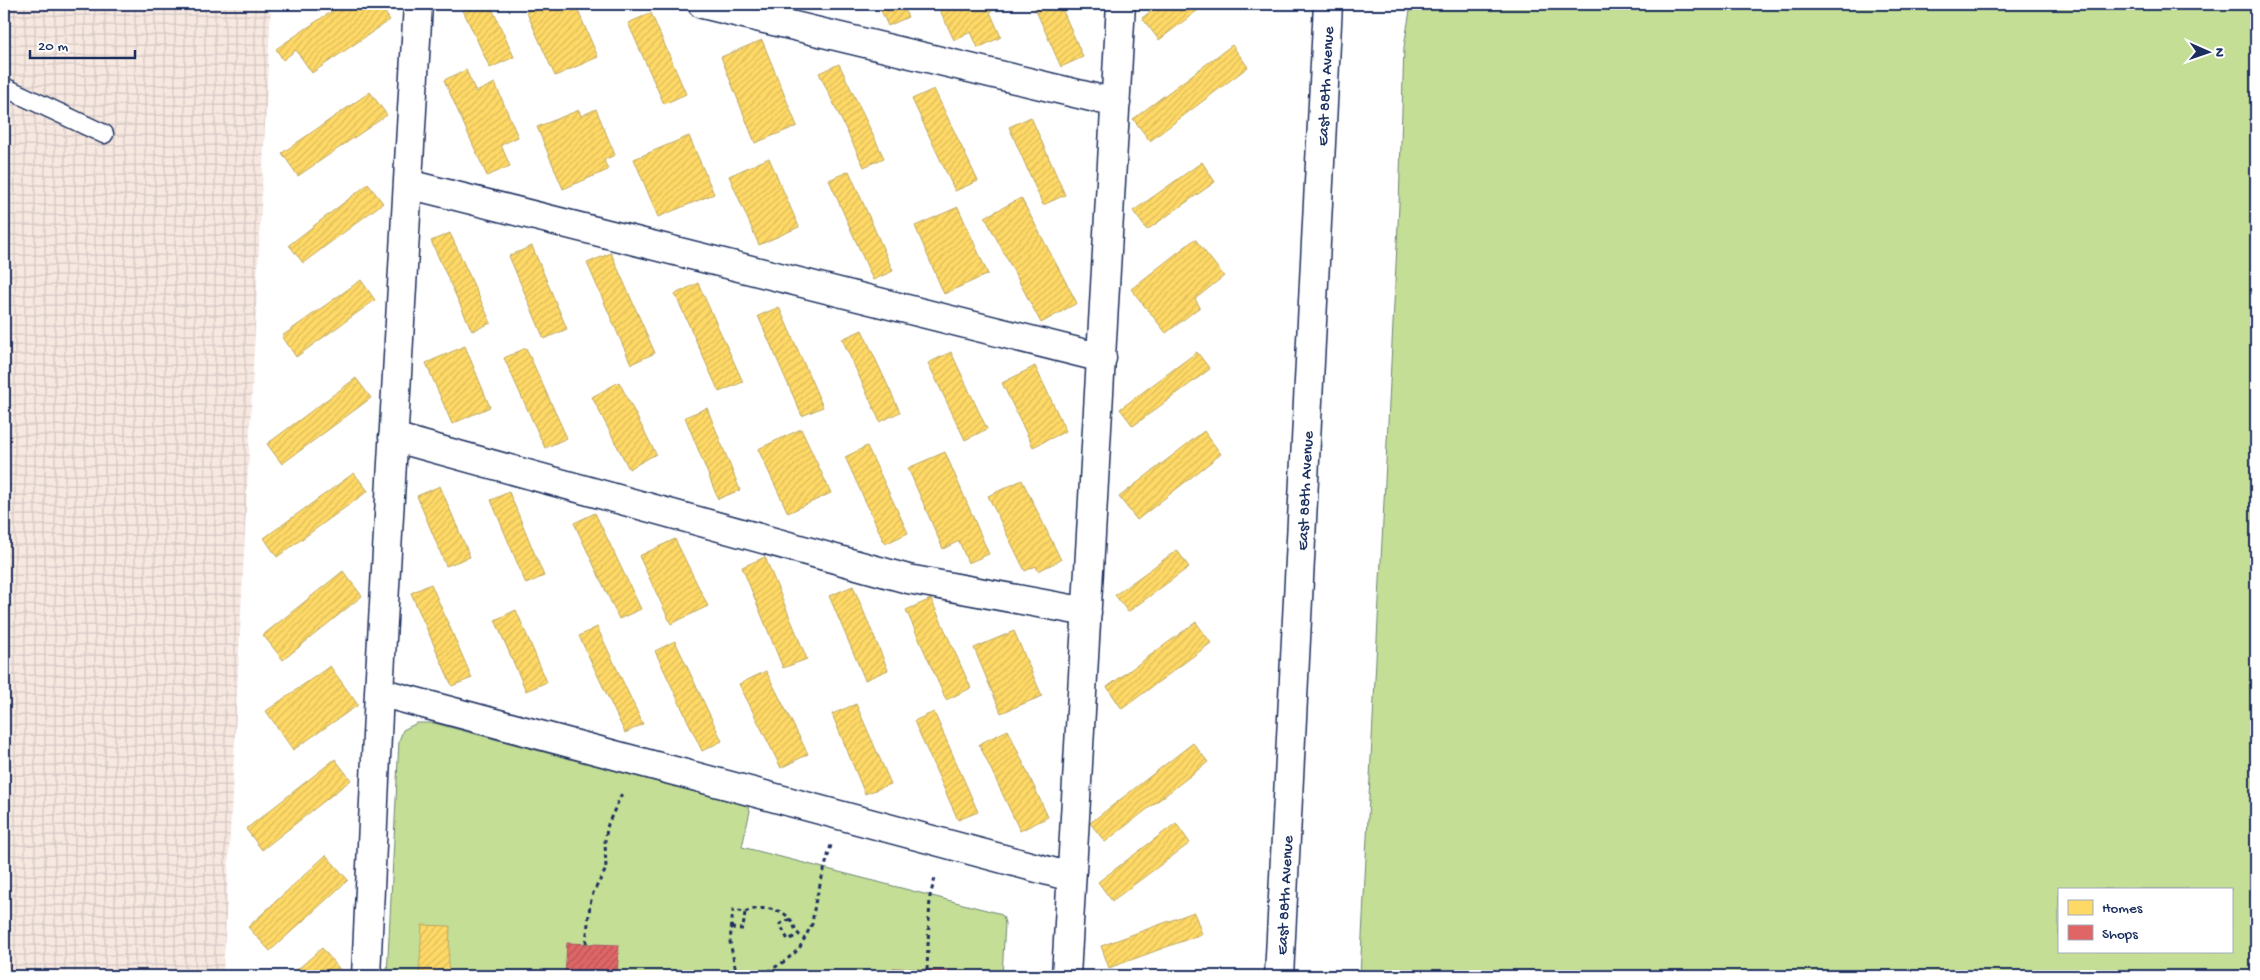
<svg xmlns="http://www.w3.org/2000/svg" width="2260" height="980" font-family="'Gochi Hand',sans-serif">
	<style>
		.industrial { fill: url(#industrial-grid) }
		.green { fill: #c4de95; stroke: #70867a; fill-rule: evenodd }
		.homes { fill: url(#homes-hatch); stroke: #bba664 }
		.shops { fill: url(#shops-hatch); stroke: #a55664 }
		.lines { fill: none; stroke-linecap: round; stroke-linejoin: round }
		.lane-casing { stroke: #1b2f5e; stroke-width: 21 }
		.street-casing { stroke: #1b2f5e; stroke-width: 31 }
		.secondary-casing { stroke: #1b2f5e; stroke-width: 31 }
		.path { stroke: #1b2f5e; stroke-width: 3; stroke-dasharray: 4 4; stroke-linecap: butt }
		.lane { stroke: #fff; stroke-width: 18 }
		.street { stroke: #fff; stroke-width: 28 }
		.secondary { stroke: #fff; stroke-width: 28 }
		.labels { text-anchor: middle; stroke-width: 5; stroke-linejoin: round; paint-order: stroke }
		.street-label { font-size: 16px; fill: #1b2f5e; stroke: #fff }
	</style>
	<defs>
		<pattern id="industrial-grid" width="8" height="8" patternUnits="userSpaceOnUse" patternTransform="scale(1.25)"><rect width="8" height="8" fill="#f7e8e0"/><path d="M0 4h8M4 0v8" fill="none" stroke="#d3c7c3"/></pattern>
		<pattern id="homes-hatch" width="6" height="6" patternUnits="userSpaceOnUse" patternTransform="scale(1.25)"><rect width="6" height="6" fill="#ffd966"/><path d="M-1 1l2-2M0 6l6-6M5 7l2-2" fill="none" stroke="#dabb5b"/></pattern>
		<pattern id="shops-hatch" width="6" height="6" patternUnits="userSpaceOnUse" patternTransform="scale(1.25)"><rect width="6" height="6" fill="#e06666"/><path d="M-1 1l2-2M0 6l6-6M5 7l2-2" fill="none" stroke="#b55457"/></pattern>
	</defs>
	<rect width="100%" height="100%" fill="#fff"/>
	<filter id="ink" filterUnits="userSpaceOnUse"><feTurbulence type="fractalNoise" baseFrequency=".02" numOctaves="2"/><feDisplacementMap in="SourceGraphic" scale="10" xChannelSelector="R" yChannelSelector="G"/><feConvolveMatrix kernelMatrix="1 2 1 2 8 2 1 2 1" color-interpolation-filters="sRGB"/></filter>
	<g filter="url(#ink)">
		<path class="industrial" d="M4,4h267l-48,972h-219z"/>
		<path class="green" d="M1411,4h845v972h-896l39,-771 5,-158zM2059,889h172v62h-172z
			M417,723h17l314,83 2,5 -8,36 256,66 5,3 2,7 -3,53h-615l12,-235 4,-11z"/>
		<path class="homes" d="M342,4h37l11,16 -78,53 -16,-23 -13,10 -7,-11z
			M460,4h30l24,53 -24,11z
			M543,4h32l23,53 -43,19 -29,-65z
			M878,4h24l6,13 -20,9z
			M937,4h69l-16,8 11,25 -23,11 -7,-16 -17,8z
			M1033,4h27l23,53 -22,10z
			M1160,4h46l-47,36 -17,-22z
			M651,13l35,81 -22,10 -36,-81z
			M762,40l35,86 -42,17 -34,-86z
			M1232,45l16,22 -98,74 -17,-22z
			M839,64l45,94 -20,9 -45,-94z
			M466,70l10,22 19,-9 23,54 -17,8 9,21 -23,10 -43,-96z
			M934,89l44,92 -23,10 -43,-92z
			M370,92l17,23 -89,61 -16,-23z
			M596,109l19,46 -11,5 4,10 -45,19 -26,-62 42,-17 2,6z
			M1031,117l34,78 -22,10 -34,-78z
			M689,136l25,58 -56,23 -24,-58z
			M769,158l30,69 -40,18 -30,-69z
			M1202,162l13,20 -68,48 -14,-19z
			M849,171l44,100 -20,9 -44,-100z
			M368,184l15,19 -80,60 -14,-18z
			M1021,198l56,105 -36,20 -56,-106z
			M958,207l30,67 -44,20 -29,-68z
			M450,233l41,90 -19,8 -41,-90z
			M1195,239l29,37 -29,23 5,8 -34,26 -35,-44z
			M532,246l35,83 -23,10 -35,-83z
			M611,253l44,100 -24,11 -44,-101z
			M361,280l14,20 -79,57 -14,-21z
			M698,283l45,99 -24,10 -44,-98z
			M779,307l44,100 -21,9 -44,-100z
			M862,330l38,82 -20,10 -38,-83z
			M465,346l25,61 -38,17 -26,-61z
			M526,348l41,90 -22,10 -41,-90z
			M951,352l36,77 -22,11 -37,-77z
			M1197,352l13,17 -77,57 -13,-17z
			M1035,366l31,65 -33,16 -31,-64z
			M356,378l15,20 -89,66 -15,-20z
			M619,382l37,72 -27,15 -37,-72z
			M707,408l33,82 -22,9 -33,-82z
			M801,429l30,64 -43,20 -30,-64z
			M1204,431l17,23 -84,66 -18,-23z
			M867,446l41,87 -23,11 -40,-87z
			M945,452l44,102 -21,9 -9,-22 -16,8 -35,-81z
			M354,473l14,18 -91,66 -13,-19z
			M1022,480l39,80 -23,11 -2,-5 -11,5 -37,-75z
			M440,486l30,71 -24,9 -29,-70z
			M509,492l35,84 -18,8 -35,-84z
			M595,513l46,96 -22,10 -45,-96z
			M675,539l33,67 -37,18 -32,-68z
			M1177,550l12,17 -61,45 -13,-17z
			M765,557l42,102 -24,9 -41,-101z
			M343,571l19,25 -79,64 -20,-25z
			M431,584l41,94 -20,8 -41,-93z
			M853,586l35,84 -23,10 -36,-84z
			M931,599l40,89 -25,12 -40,-90z
			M516,610l31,72 -21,9 -31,-71z
			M1196,622l15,21 -89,66 -15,-22z
			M597,627l46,97 -18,9 -46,-97z
			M1014,631l28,65 -41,17 -27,-65z
			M675,641l47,100 -20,10 -47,-100z
			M330,666l28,39 -65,45 -27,-39z
			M766,671l42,83 -27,14 -42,-84z
			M856,704l35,80 -26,10 -33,-80z
			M934,712l44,100 -20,8 -44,-99z
			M1008,730l40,87 -28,14 -41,-87z
			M1193,743l15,19 -103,80 -15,-19z
			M335,759l16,21 -89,70 -16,-21z
			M1176,823l14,20 -78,58 -14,-19z
			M326,855l22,25 -78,71 -22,-24z
			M1194,912l8,22 -93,34 -8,-22z
			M422,925l28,1 -2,50h-29z
			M322,948l20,24 -5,4h-47z"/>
		<path class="shops" d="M567,943l52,2 -2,31h-52z
			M893,968l78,4 -1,4h-78z"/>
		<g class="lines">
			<g class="lane-casing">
				<path id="lane" d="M4,87l100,47"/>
			</g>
			<g class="street-casing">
				<path id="street" d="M702,4l414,99
					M408,184l694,174
					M393,437l515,142 179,33
					M379,692l692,185
					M366,976l13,-284 39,-688
					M1066,976l55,-972"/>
			</g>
			<g class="secondary-casing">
				<g id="secondary">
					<path id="s1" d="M1279,976l49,-972"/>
				</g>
			</g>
			<path class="path" d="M745,912c12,-6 36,-5 45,7 6,8 5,15 14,19
				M790,919l-10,5 8,16 10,-5
				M731,928l12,1 2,-17 -12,-2 -3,32 7,34
				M586,943l4,-39 3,-11 13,-24 -1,-29 3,-16 15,-33
				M927,970l3,-74 6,-21
				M761,976l24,-15 14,-12 13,-25 3,-21 16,-58"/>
			<use href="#lane" class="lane"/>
			<use href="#street" class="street"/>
			<use href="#secondary" class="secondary"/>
		</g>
	</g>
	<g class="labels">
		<g class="street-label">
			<text dy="6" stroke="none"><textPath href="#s1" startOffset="891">East 88th Avenue</textPath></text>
			<text dy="6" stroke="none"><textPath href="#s1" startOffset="486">East 88th Avenue</textPath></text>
			<text dy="6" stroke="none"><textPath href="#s1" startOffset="81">East 88th Avenue</textPath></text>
		</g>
	</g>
	<rect width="2260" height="980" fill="none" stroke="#fff" stroke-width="20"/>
	<rect x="10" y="10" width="2240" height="960" fill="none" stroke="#1b2f5e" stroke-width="2" filter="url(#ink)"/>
	<rect x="2058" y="888" width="175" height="65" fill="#ffffff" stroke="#a4acbf"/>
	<rect x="2068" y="900" width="25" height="15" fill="#ffd966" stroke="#a4acbf"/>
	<text x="2102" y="912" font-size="15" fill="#1b2f5e">Homes</text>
	<rect x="2068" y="925" width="25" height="15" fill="#e06666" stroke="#a4acbf"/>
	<text x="2102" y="938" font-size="15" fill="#1b2f5e">Shops</text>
	<g transform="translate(2208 52) rotate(92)" stroke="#ffffff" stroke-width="4" paint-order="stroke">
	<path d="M0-4L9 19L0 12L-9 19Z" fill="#1b2f5e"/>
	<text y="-8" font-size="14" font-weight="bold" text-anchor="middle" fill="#1b2f5e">N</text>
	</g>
	<path d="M30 50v8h105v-8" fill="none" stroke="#1b2f5e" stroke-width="2.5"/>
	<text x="38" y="50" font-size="15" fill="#1b2f5e" stroke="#ffffff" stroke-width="4" paint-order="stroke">20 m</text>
</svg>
